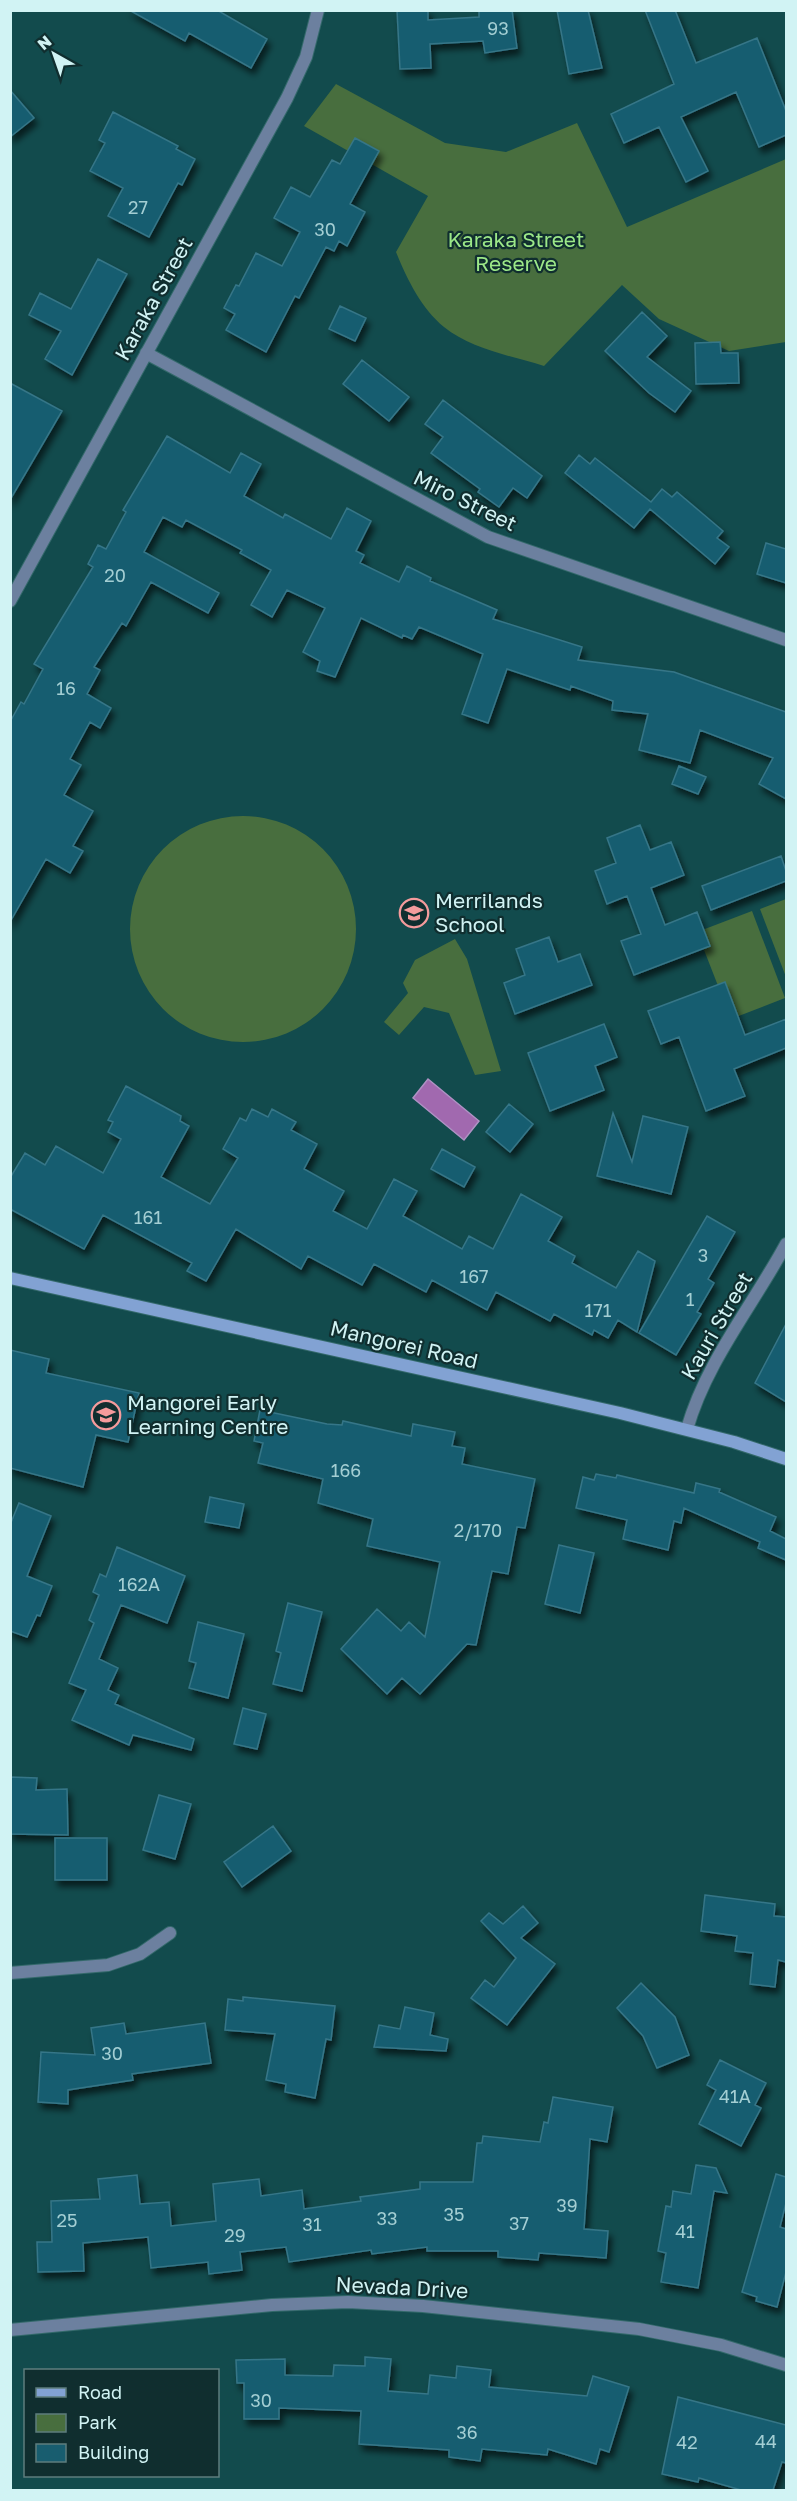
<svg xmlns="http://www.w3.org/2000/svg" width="797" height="2501" font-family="'Golos Text',sans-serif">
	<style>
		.green { fill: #486e3e }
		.water { fill: #a169af; stroke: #af92c4; stroke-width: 1.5 }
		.building { fill: #185d6f; stroke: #367688; stroke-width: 1.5; filter: url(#shadow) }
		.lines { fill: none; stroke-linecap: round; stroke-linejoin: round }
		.street-casing { stroke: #34696b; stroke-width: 14 }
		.secondary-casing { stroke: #34696b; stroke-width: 14 }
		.street { stroke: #6c809f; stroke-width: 12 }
		.secondary { stroke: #82a2d3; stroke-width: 12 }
		.labels { text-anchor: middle; stroke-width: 4.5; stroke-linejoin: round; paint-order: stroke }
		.number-label { font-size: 18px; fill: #a3ced3 }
		.park-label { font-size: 21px; fill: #9ce888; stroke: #102e2f }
		.street-label { font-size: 21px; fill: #d1f3f4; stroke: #102e2f }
		.poi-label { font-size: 21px; fill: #d1f3f4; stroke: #102e2f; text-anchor: start }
	</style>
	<defs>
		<filter id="shadow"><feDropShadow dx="3.5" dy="6" stdDeviation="3" flood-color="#0009"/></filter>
	</defs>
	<rect width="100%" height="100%" fill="#124b4d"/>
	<path class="green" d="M336,84l109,59 61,9 71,-29 50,104 159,-68v183l-57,9 -70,-32 -37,-34 -78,81c-32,-10 -73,-17 -100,-39 -23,-19 -37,-48 -48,-75l32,-56 -124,-70z
		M130 929a113 113 0 1 1 226 0a113 113 0 1 1-226 0Z
		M786,899v78l-26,-68z
		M752,911l33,87 -54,21 -34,-87z
		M455,939l12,20 34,112 -26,4 -26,-62 -25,-6 -25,28 -15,-13 24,-29 -5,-10 12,-23z"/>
	<path class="water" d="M428,1079l51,42 -15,19 -51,-42z"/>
	<path class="building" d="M129,10h88l50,29 -16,29 -62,-35 -4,8z
		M397,10h31v10l51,-3v-7h33l5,38 -32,5 -2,-12 -53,3 1,24 -31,1z
		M557,10h31l14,58 -33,6z
		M645,10h30l21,53 61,-25 29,73v24l-27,12 -23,-55 -55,25 27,54 -22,11 -27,-55 -35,16 -13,-29 63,-30z
		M10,90l24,28 -24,19z
		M113,112l65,34 -2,3 19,10 -13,26 -4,-2 -29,54 -41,-21 15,-28 -33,-17 15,-28 -6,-3z
		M355,138l24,13 -29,53 15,8 -18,34 -8,-5 -5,10 -8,-4 -27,51 -4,-2 -29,56 -40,-22 9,-16 -11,-6 12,-23 3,1 17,-33 26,13 18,-34 -26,-14 17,-31 19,10 22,-37 8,4z
		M98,259l29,15 -55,101 -27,-16 16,-28 -32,-16 11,-22 31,16z
		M340,306l26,12 -11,23 -26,-12z
		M642,312l25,24 -20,21 44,34 -16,21 -26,-19 -44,-42z
		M720,342l1,11h17l1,30 -43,1 -1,-41z
		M362,360l47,37 -20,24 -46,-37z
		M10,383l52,28 -52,89z
		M443,400l99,76 -15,22 -14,-10 -14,19 -21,-15 2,-3 -49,-36 12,-16 -18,-13z
		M167,436l63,37 11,-20 20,11 -17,32 39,22 2,-4 46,25 16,-31 24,13 -15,30 8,4 -4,8 39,19 8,-16 24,12 -1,3 67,29 -4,9 89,28 -4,13 96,12 112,40v87l-27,-15 14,-26 -73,-28 -10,33 -51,-13 9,-36 -36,-4 1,-9 -42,-15 -1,4 -63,-21 -19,54 -26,-9 21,-60 -64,-27 -7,12 -9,-4 -1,3 -41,-20 -26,59 -18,-6 3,-10 -17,-9 22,-44 -38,-18 -15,27 -21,-12 20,-35 -31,-17 2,-3 -56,-30 -4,7 -19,-10 -19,35 75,41 -11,20 -57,-31 -25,44 -4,-3 -28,44 6,3 -13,24 24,14 -11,20 -10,-6 -20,37 11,6 -17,30 29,16 -20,35 10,5 -13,22 -24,-14 -36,63v-200l11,-20 3,2 19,-35 -9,-5 59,-97 -5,-3 10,-19 8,4 20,-37 -3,-2z
		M579,455l11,9 5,-6 56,44 11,-13 10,8 5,-5 46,39 -6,7 12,9 -14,17 -65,-55 -16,19 -69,-55z
		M766,543l20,6v34l-29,-9z
		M679,766l27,11 -8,17 -26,-10z
		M640,825l10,25 21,-8 13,33 -33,13 14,37 32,-13 13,34 -76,29 -13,-34 20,-7 -14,-38 -20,8 -12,-33 21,-8 -9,-25z
		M781,856l5,15v10l-75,29 -9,-24z
		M549,937l9,25 22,-8 12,31 -77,29 -11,-31 21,-8 -9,-26z
		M725,982l20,53 41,-16v29l-52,21 11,27 -39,15 -27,-74 -18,7 -13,-33z
		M604,1024l13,33 -22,9 9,24 -54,21 -22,-58z
		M126,1086l55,30 -1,5 9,5 -28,51 49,27 28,-46 -15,-9 17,-31 6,3 6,-12 16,8 4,-8 24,13 -5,8 26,14 -13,25 40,22 -11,20 34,18 27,-50 23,12 -14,25 59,33 7,-13 24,13 28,-55 41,23 -14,24 27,15 -3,7 44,25 22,-37 17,10 -18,71 -19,-12 -10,18 -14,-8 -2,5 -38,-21 -4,7 -54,-29 -9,18 -55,-30 -6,12 -52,-28 -12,21 -54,-29 -7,13 -65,-40 -30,52 -19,-10 5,-8 -89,-48 -19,34 -74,-40v-31l15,-25 20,12 11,-19 47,27 18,-34 -13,-7 5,-10 -5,-2z
		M509,1104l24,20 -23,28 -24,-20z
		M613,1113l19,49 11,-46 45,11 -17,67 -74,-18z
		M442,1149l33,18 -11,20 -33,-18z
		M707,1216l28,16 -27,47 6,4 -17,29 4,2 -25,41 -37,-22z
		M786,1324v78l-31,-19z
		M10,1350l39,9 -3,14 93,20 -11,49 -32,-7 -13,52 -73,-19z
		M260,1410l67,14 15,1 1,-4 68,15 2,-12 42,8 -3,14 13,2 -3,16 73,15 -10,49 -8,-1 -9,47 -16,-3 -16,74 -9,-1 -47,50 -18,-16 -15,16 -46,-45 36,-40 24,22 8,-9 16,15 15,-75 -73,-16 6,-27 -55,-16 5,-24 -65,-16 5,-20 -9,-2z
		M596,1474l20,4 1,-3 77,18 2,-10 24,6 -1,3 57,25 -6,14 16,8v21l-28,-12 2,-6 -76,-34 -3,15 -7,-2 -6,29 -45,-11 4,-19 -51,-12 7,-31 11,3z
		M210,1497l34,7 -5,24 -34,-6z
		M19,1503l32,13 -24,60 25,10 -12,30 -3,-1 -10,22 -17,-6v-106z
		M559,1545l35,8 -14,60 -35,-9z
		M117,1547l68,29 -18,47 -46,-18 -22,54 19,9 -10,22 11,5 -4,9 79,35 -3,11 -58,-15 -4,10 -57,-25 14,-30 -17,-7 25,-60 -5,-3 10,-25 -6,-3 7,-18 6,3z
		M288,1603l34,9 -20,79 -29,-7 8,-31 -5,-2z
		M198,1622l46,12 -16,64 -39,-10 7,-25 -7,-2z
		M243,1708l23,6 -9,35 -23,-5z
		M10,1777l27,1 -1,12 31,-1 1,46 -58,-1z
		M159,1795l32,9 -16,55 -32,-9z
		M273,1826l18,25 -49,36 -18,-25z
		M55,1838h52v42h-52z
		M705,1895l70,9 -1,12 12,1v45l-8,-2 -3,27 -25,-3 3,-31 -18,-2 2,-15 -36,-5z
		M523,1906l15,17 -17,15 34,26 -48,61 -36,-27 14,-18 9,7 22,-29 -35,-37 8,-8 14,11z
		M641,1983l34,34 14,38 -32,13 -14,-32 -26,-28z
		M243,1997l92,9 -4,34 -5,-1 -11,59 -30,-6 1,-8 -20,-4 9,-46 -50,-4 3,-31 15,2z
		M405,2007l29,6 -4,22 18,4 -2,12 -72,-4 5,-22 21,4z
		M124,2023l2,11 79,-11 6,40 -79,11 1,6 -65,10v14l-30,-2 3,-50 54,3 -4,-27z
		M720,2060l46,23 -11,22 6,3 -20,38 -42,-22 17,-34 -9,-5z
		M553,2097l60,10 -6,35 -17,-3 -6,90 24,2 -2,27 -67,-5 -1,7 -40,-3v-6h-71v-4l-55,7 -1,-4 -82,12 -3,-15 -46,5 2,18 -33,4 -1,-12 -57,6 -3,-31 -65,6 1,28 -46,1 -1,-30h15l-1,-41 49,-2 -2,-20 39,-4 3,29 29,-2 2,24 45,-5 -3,-37 46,-5 2,17 41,-6 2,19 57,-8 -1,-4 60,-8v-7h53l4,-39h5l1,-7 57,6 4,-20 4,1z
		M696,2165l20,3 11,25 -13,-2 -16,97 -37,-6 5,-29 -8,-2 8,-45 5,1 2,-16 18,3z
		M776,2174l10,3v26l-6,24 6,2v43l-9,35 -21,-6 1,-4 -15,-5z
		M365,2357l26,2 -3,32 40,3 2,-19 26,3 1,-12 34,4 -2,17 98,9 6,-20 36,11 -20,65 -9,-3 -4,15 -48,-15 -1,6 -65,-6 -2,12 -31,-4v-7l-90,-6 2,-33 -82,-3v11h-35v-36h-7l-1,-23 49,-1v16l48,1 1,-11 31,1z
		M678,2397l108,28v38l-4,-1 -9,28h-32l-42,-12 -1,4 -36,-8z"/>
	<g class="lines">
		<g class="street-casing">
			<path id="street" d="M146,353l342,184 298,103
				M10,601l277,-503 19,-41 12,-47
				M687,1429c19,-67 66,-124 99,-185
				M10,1973l98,-8 32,-11 30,-21
				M10,2330l262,-25 76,-3 75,4 216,23 82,16 65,20"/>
		</g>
		<g class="secondary-casing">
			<path id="secondary" d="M10,1278l610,135 114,29 52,17"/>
		</g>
		<use href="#street" class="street"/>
		<use href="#secondary" class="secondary"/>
	</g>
	<defs>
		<g id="school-ring" transform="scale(1.5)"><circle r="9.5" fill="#102e2f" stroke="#f59b9c" stroke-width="1.5"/><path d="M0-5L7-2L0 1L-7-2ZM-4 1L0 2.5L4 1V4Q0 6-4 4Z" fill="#f59b9c"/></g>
	</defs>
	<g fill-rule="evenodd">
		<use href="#school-ring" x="414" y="913"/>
		<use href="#school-ring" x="106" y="1415"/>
	</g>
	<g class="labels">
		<g class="number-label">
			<text x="498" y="35">93</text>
			<text x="138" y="214">27</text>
			<text x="325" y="236">30</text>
			<text x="115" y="582">20</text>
			<text x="66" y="695">16</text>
			<text x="148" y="1224">161</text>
			<text x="703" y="1262">3</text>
			<text x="474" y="1283">167</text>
			<text x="690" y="1306">1</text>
			<text x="598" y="1317">171</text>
			<text x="346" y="1477">166</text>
			<text x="478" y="1537">2/170</text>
			<text x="139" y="1591">162A</text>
			<text x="112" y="2060">30</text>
			<text x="735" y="2103">41A</text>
			<text x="567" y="2212">39</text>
			<text x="454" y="2221">35</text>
			<text x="387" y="2225">33</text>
			<text x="67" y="2227">25</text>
			<text x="519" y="2230">37</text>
			<text x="312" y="2231">31</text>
			<text x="685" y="2238">41</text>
			<text x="235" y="2242">29</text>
			<text x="261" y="2407">30</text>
			<text x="467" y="2439">36</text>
			<text x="766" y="2448">44</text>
			<text x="687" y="2449">42</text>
		</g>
		<g class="park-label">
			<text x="516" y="247">Karaka Street<tspan x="516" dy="24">Reserve</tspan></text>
		</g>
		<g class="street-label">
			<text transform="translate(154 299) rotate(-61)" y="7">Karaka Street</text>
			<text transform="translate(465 501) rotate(26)" y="7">Miro Street</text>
			<text transform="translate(717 1326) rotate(-60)" y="7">Kauri Street</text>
			<text transform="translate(404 1345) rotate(13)" y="7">Mangorei Road</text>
			<text transform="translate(402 2288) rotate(3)" y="7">Nevada Drive</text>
		</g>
		<g class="poi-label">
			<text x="435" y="908">Merrilands<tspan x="435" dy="24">School</tspan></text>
			<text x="127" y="1410">Mangorei Early<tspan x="127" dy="24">Learning Centre</tspan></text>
		</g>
	</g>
	<rect width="797" height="2501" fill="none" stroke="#d1f3f4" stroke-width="24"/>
	<rect x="24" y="2369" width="195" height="108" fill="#102e2f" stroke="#5d7d7e" stroke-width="1.5"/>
	<rect x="36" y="2388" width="30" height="9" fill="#82a2d3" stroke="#5d7d7e" stroke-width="1.5"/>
	<text x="78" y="2399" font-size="18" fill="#d1f3f4">Road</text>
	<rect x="36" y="2414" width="30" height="18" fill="#486e3e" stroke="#5d7d7e" stroke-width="1.5"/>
	<text x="78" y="2429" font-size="18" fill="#d1f3f4">Park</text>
	<rect x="36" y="2444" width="30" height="18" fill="#185d6f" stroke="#5d7d7e" stroke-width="1.5"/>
	<text x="78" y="2459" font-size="18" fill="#d1f3f4">Building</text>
	<g transform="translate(54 54) rotate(320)" stroke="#102e2f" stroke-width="4.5" paint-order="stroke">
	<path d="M0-4.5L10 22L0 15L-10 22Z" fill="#d1f3f4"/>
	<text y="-9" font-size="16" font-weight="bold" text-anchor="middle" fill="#d1f3f4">N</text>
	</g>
</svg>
